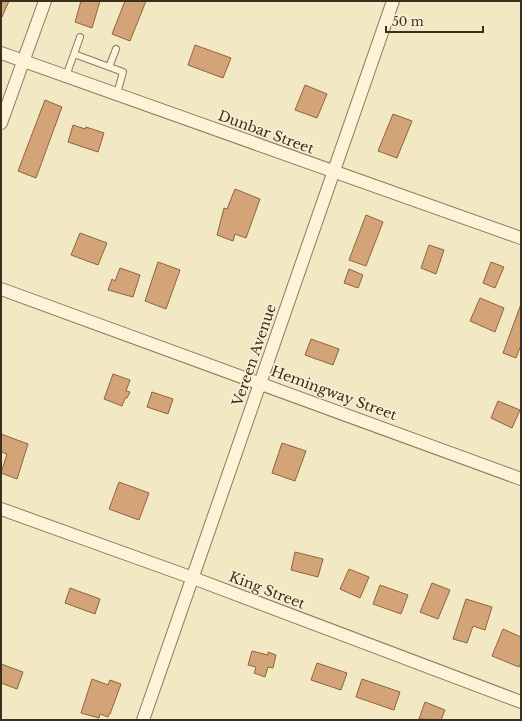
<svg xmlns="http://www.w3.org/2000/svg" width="522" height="721" font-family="'Libre Baskerville',serif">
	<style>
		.building { fill: #d3a477; stroke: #8f643c }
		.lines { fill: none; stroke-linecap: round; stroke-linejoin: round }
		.lane-casing { stroke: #8e7959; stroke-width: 8 }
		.street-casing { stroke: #8e7959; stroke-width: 14 }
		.lane { stroke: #fbf4d9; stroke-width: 6 }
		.street { stroke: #fbf4d9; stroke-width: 12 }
		.labels { text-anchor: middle; stroke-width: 3; stroke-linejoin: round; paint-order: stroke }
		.street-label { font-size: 14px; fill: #3d2f1e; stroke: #f8f1d5 }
	</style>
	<rect width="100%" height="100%" fill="#f2e8c4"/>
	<path class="building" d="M1,1h8l-7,16 -1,-1z
		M81,1h19l-8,27 -17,-6z
		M125,1h21l-16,40 -18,-7z
		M195,45l36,13 -8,20 -35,-13z
		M305,85l22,9 -10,24 -22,-8z
		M45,100l17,7 -26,71 -18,-7z
		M393,114l19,7 -15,37 -19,-7z
		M73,125l12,4 1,-2 18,6 -6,19 -30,-10z
		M235,189l25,10 -14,39 -11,-4 -2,7 -16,-6 7,-27 3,1z
		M366,215l17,7 -17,44 -17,-6z
		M80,233l27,10 -9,22 -27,-10z
		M429,245l15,5 -8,24 -15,-6z
		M158,262l22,8 -14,39 -21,-8z
		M491,262l13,5 -9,21 -12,-5z
		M120,268l20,7 -7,22 -25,-7 4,-11 3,2z
		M349,269l14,6 -5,13 -14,-5z
		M480,298l24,10 -9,24 -25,-11z
		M521,304v41l-5,13 -13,-5z
		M311,339l28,10 -6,16 -28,-10z
		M113,374l17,6 -4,11 4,1 -3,6h-2l-3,8 -18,-7z
		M152,392l21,7 -5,15 -21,-7z
		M498,401l22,9 -8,18 -21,-10z
		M1,434l27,10 -11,35 -16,-6 6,-19 -6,-2z
		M282,443l24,8 -11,30 -23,-8z
		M119,482l30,11 -10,27 -30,-11z
		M295,552l28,7 -5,18 -27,-7z
		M349,569l20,8 -9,21 -20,-9z
		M432,583l18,7 -12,29 -18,-7z
		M380,585l28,10 -7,19 -28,-10z
		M70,588l30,11 -5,15 -30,-11z
		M466,599l26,8 -7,23 -12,-4 -6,17 -14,-4z
		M503,629l18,8v26l-2,4 -27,-11z
		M252,651l16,4v-3l8,3 -3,13 -5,-1 -3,10 -11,-4 2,-6 -8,-2z
		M317,663l30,10 -6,17 -30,-10z
		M1,664l22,8 -6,17 -16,-6z
		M92,679l16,6 2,-5 11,4 -11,30h-1l-1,3 -8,-3 -1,4 -18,-5z
		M362,679l38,13 -6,18 -38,-13z
		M425,702l20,8 -4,10 -22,-1z"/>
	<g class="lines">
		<g class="lane-casing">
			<path id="lane" d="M74,54l6,-17
				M109,67l7,-18
				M66,76l8,-22 49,18 -6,22"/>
		</g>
		<g class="street-casing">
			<path id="street" d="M1,53l520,185
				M1,123l44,-122
				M1,289l520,190
				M1,509l192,69 328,124
				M143,720l250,-719"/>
		</g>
		<use href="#lane" class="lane"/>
		<use href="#street" class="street"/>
	</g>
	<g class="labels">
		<g class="street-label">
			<text transform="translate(266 132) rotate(20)" y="5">Dunbar Street</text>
			<text transform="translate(254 355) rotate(-71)" y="5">Vereen Avenue</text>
			<text transform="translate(334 393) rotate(20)" y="5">Hemingway Street</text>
			<text transform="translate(267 590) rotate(21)" y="5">King Street</text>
		</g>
	</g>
	<rect width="522" height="721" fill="none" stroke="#3d2f1e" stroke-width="4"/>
	<path d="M386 26v6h97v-6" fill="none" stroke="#3d2f1e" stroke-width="2"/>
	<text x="392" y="26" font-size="12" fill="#3d2f1e" stroke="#f8f1d5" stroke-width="3" paint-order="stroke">50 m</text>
</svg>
